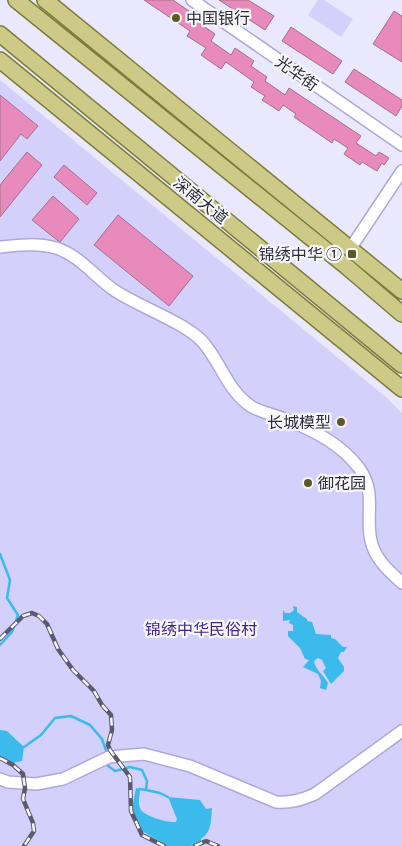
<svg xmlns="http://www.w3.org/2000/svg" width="402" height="846" font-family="Manrope,'Noto Sans SC',sans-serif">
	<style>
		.green { fill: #d3d1fc }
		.water { fill: #3abbec }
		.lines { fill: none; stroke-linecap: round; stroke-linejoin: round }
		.stream { stroke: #3abbec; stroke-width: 2.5 }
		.building { fill: #e88abb; stroke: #a3718a }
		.minor-casing { stroke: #aca8db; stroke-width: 14 }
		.major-casing { stroke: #7e7c39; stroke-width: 18 }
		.minor { stroke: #fff; stroke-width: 11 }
		.major { stroke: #ccca86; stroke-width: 15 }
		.rail-casing { stroke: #5c5a6e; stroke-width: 4.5 }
		.rail { stroke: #f7f7f7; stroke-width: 2.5; stroke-dasharray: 8; stroke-linecap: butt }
		.poi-dot { fill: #5a5a26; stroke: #f7f7f7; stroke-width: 2 }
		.labels { text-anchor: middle; stroke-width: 4.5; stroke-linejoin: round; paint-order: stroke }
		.poi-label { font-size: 16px; fill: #2d2b3f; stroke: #f7f7f7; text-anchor: start }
		.street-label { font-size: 16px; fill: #2d2b3f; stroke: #f7f7f7 }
		.park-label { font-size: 16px; fill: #3f238a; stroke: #f7f7f7 }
	</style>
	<rect width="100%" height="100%" fill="#e9e8fd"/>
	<path class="green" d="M318,0h6l29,19 -12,18 -33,-22z
		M0,80l387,318 15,15v433h-402z"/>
	<path class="water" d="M293,606l4,1v5l10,7v2l5,1 4,12 15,1v3l4,1 8,8h4l-3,5h-3l-3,6 6,9v4l-13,13 -8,-13 3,-3 -4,-8 -4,-2 -4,3c1,8 10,15 14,22l-2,7 -6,-2 1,-7 -3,-7 -15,-7 6,-7 -4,-1 -5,-11 -12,-12v-5h5v-6l-4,-2 1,-3 -7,1v-11l2,3h5l4,-3z
		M0,730l7,1 17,16 -2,14 -9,2 -13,-7z
		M136,788l4,1c0,6 -3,15 1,21 6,7 27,13 35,12l1,-3 -9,-22 32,3 6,9 6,-1c-1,11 0,24 -11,31v4l-10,3h-24l-25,-15 -10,-23z"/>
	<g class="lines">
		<path class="stream" d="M0,554l10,26 -3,18 11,17 -6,17 -12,13
			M24,747l17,-12 14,-17 16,-2 19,9 12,14 5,14
			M107,761v4l8,6 15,-4 12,3 5,11 -1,9 -6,-1
			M146,790l14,3 8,4"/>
	</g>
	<path class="building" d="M144,0h29l16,11 -3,3 29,20 -4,7 20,14 4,-7 19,13 -3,5 16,11 -2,4 20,14 4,-7 72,48 -5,7 20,13 3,-4 10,6 -5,7 -2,-2 -5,8 -15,-9 -2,3 -16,-11 4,-6 -14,-9 -2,4 -38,-26 2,-3 -13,-9 -4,6 -17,-11 3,-4 -14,-9 3,-5 -28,-20 -5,7 -20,-14 5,-7 -19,-12 3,-5z
		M219,0h29l26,16 -9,14z
		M394,11l8,5v46l-29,-18z
		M291,27l51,34 -9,13 -51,-33z
		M354,69l48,31v6l-6,10 -51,-34z
		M0,95l38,31 -11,13 -6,-5 -21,27z
		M27,152l15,13 -42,52v-32z
		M64,165l33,28 -10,12 -33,-28z
		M53,196l26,23 -19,23 -3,-2 -25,-20z
		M118,215l75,61 -24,30 -75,-61z"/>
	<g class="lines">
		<g class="minor-casing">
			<path id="minor" d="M192,0l210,145
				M0,247c19,-2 38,-4 56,1 23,7 39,29 58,42 25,17 68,31 88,51 19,21 25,50 50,66 9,5 22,8 32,12 28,10 57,25 75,49 18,25 6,47 12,73 4,18 18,30 31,42
				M350,249l52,-78
				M0,779l8,3 28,2 27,-5 46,-22 35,-3 46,12 86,36c15,1 25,-2 39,-8l87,-63"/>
		</g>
		<g class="major-casing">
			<path id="major" d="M16,0l331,267 55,47
				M45,0l357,291
				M0,34l402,331
				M0,60l402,329"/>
		</g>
		<use href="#minor" class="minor"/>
		<use href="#major" class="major"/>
		<g class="rail-casing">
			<path id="rail" d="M0,639l23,-23 9,-3 7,3 8,8 11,25 15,21 21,21 8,14 9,10 1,15 -4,15 2,5 20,27 1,34 11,24 22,11
				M0,758l13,7 10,9 2,14 -2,11 10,24 1,8 -10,15
				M195,846l11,-5 12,5"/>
		</g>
		<use href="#rail" class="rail"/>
	</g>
	<g class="poi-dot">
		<circle cx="176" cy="18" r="5"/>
		<rect x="347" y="249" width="10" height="10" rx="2.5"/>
		<circle cx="341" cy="422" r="5"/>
		<circle cx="308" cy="483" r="5"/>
	</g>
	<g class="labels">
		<g class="poi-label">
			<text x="186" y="24">中国银行</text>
			<text x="342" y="260" text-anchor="end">锦绣中华 ①</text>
			<text x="331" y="428" text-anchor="end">长城模型</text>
			<text x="318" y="489">御花园</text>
		</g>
		<g class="street-label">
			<text transform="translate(297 73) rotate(35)" y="6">光华街</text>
			<text transform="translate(201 200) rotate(39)" y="6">深南大道</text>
		</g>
		<g class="park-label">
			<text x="201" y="635">锦绣中华民俗村</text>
		</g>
	</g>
</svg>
